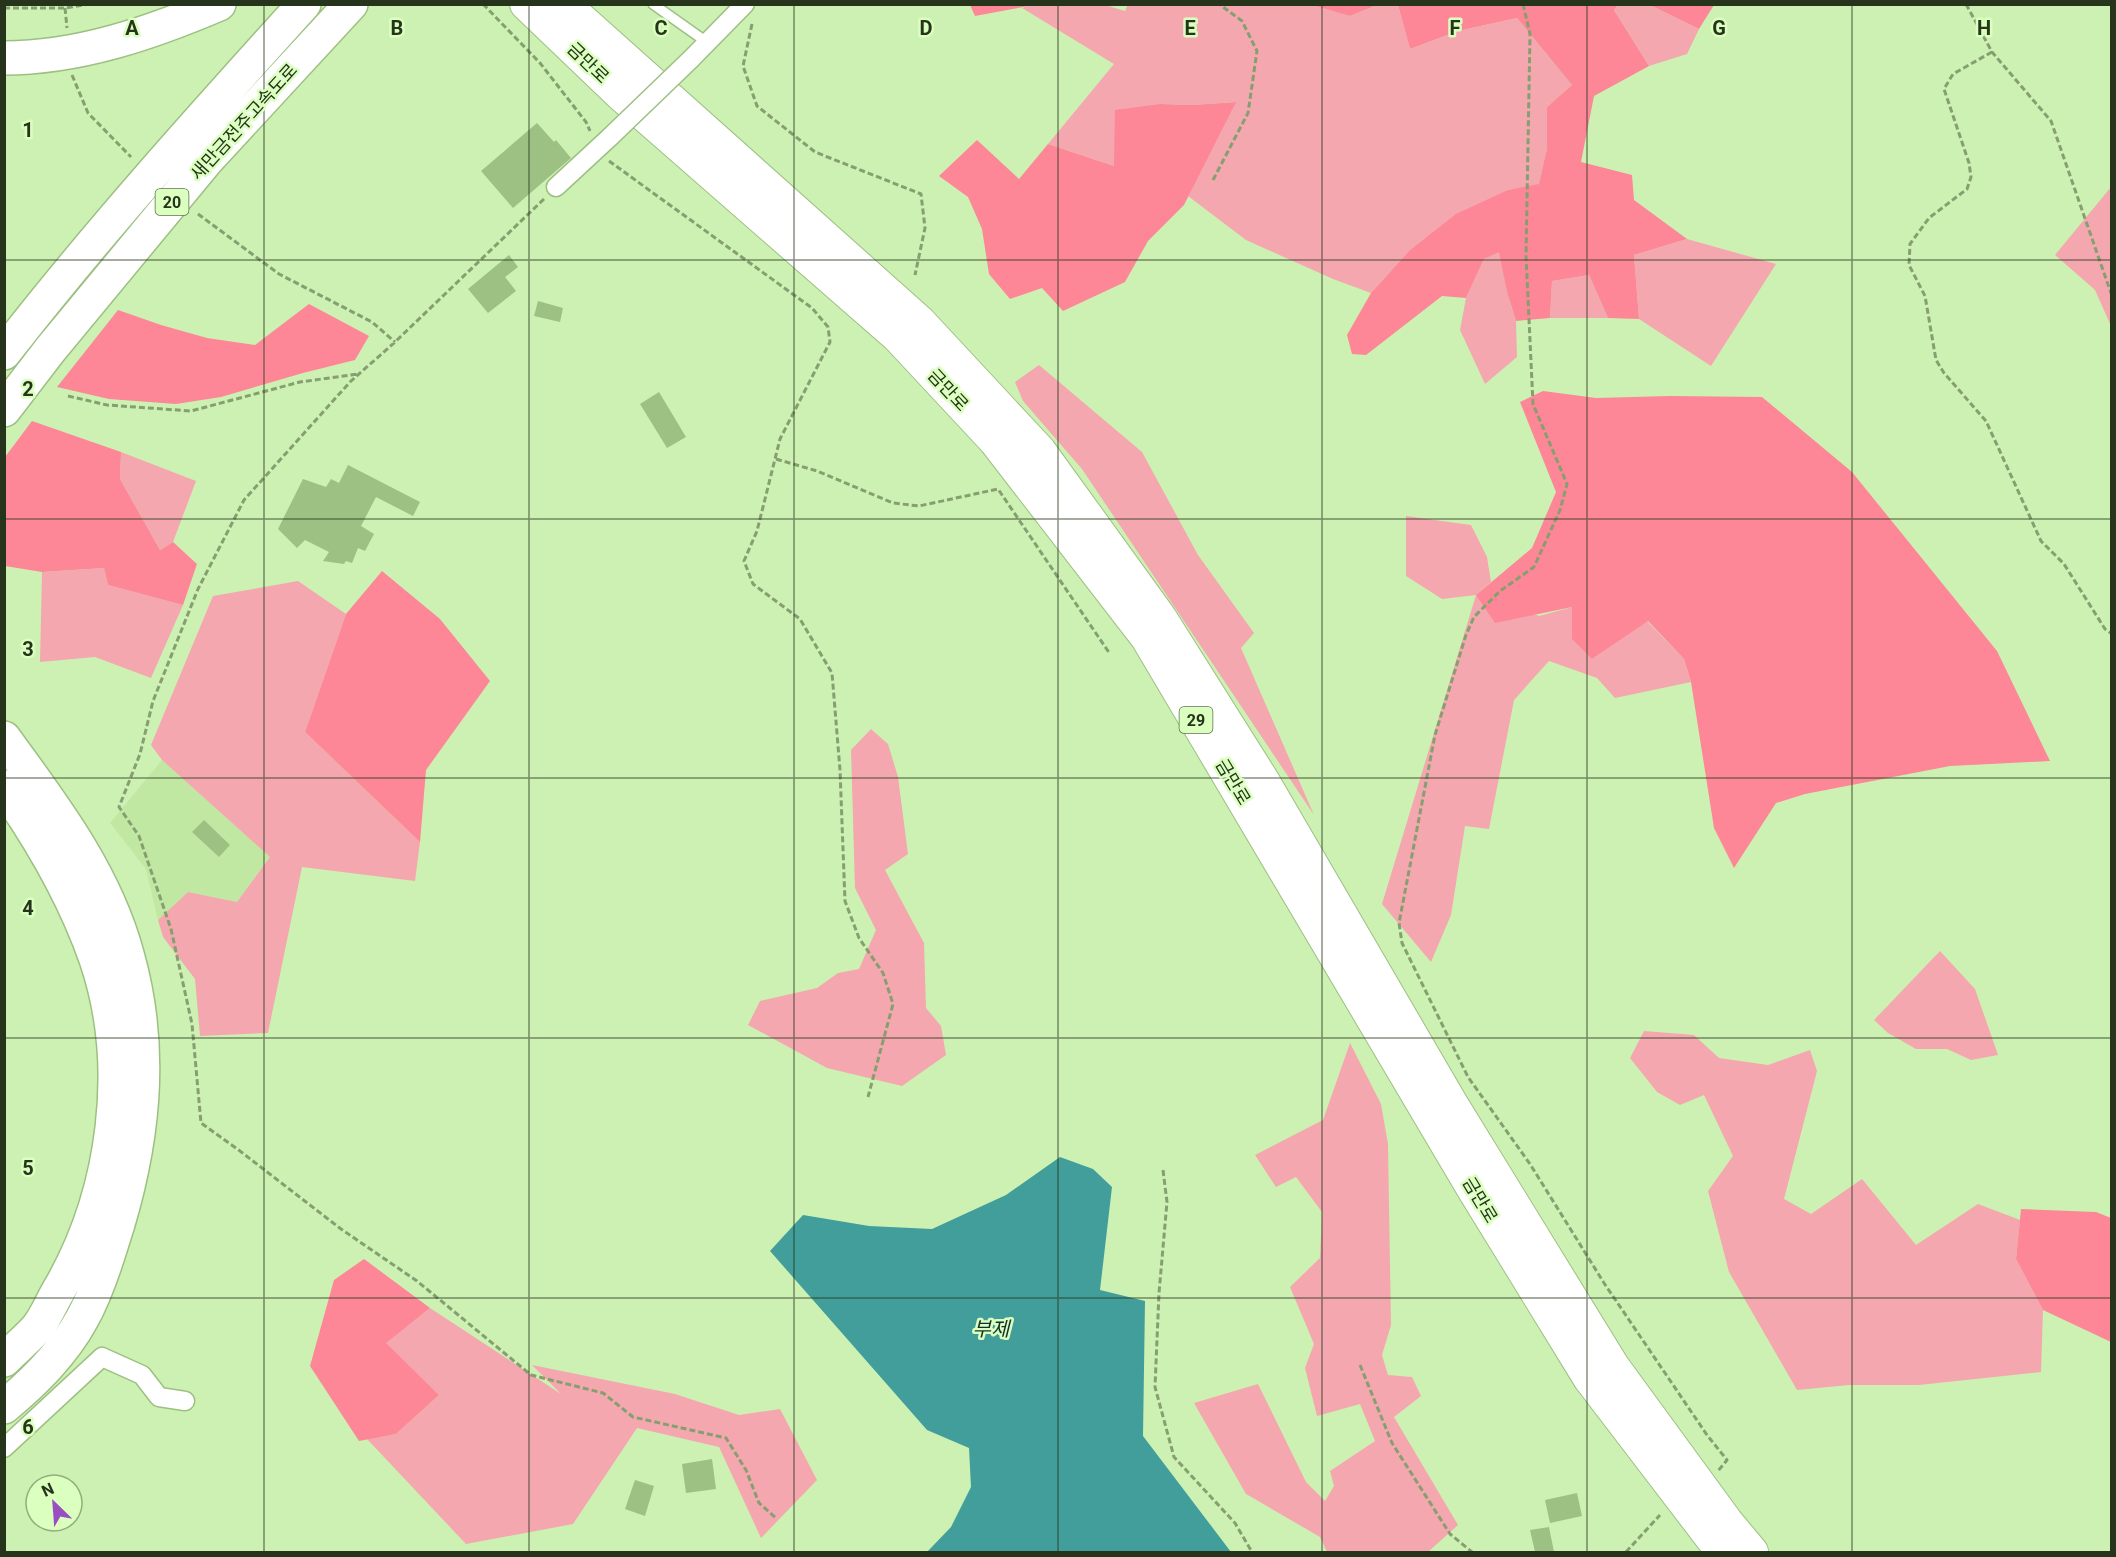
<svg xmlns="http://www.w3.org/2000/svg" width="2116" height="1557" font-family="Roboto,'Noto Sans KR',sans-serif">
	<style>
		.built { fill: #c1e8a2 }
		.green { fill: #f5a7af }
		.forest { fill: #fd8697 }
		.water { fill: #419e9b }
		.building { fill: #9dc083 }
		.lines { fill: none; stroke-linecap: round; stroke-linejoin: round }
		.service-casing { stroke: #9dc082; stroke-width: 12 }
		.minor-casing { stroke: #9dc082; stroke-width: 21 }
		.trunk-casing { stroke: #9dc082; stroke-width: 34 }
		.motorway-casing { stroke: #9dc082; stroke-width: 36 }
		.path { stroke: #859f71; stroke-width: 3; stroke-dasharray: 6 3; stroke-linecap: butt }
		.service { stroke: #fff; stroke-width: 9 }
		.minor { stroke: #fff; stroke-width: 18 }
		.trunk { stroke: #fff; stroke-width: 32 }
		.motorway { stroke: #fff; stroke-width: 33 }
		.minor-bridge-casing { stroke: #9dc082; stroke-width: 21; stroke-linecap: butt }
		.minor-bridge { stroke: #fff; stroke-width: 18 }
		.grid { fill: none; stroke: #26341b; stroke-width: 1.5; stroke-opacity: 0.55 }
		.labels { text-anchor: middle; stroke-width: 5; stroke-linejoin: round; paint-order: stroke }
		.shield { fill: #daffbf; stroke: #5c714c; stroke-width: 1.5 }
		.shield-label { font-size: 16px; font-weight: bold; fill: #26341b }
		.street-label { font-size: 18px; fill: #26341b; stroke: #daffbf }
		.water-label { font-size: 20px; font-style: italic; fill: #13302f; stroke: #daffbf }
		.grid-label { font-size: 20px; text-anchor: middle; font-weight: bold; fill: #26341b; stroke: #daffbf; stroke-width: 5; stroke-linejoin: round; paint-order: stroke }
	</style>
	<rect width="100%" height="100%" fill="#cdf1b2"/>
	<path class="built" d="M162,760l108,97 -33,45 -49,-10 -30,28 -12,-51 -36,-46z"/>
	<path class="green" d="M1034,4h68l23,7 3,-7h185l37,12 27,-11h21l12,44 48,-18 59,-13 55,67 -25,22v41l-8,37 -31,5 -99,61 -38,42 -38,-14 -87,-39 -58,-44 47,-94 -42,3 -32,-1 -47,62 -66,-22 66,-80 -92,-56z
		M1618,5h32l49,24 -12,25 -38,12 -35,-56z
		M2111,187v139l-16,-36 -40,-35z
		M1687,239l89,25 -65,102 -72,-47 -5,-64z
		M1500,251l7,41 9,29 1,36 -32,27 -25,-54 6,-32 18,-39z
		M1589,275l19,43h-58l2,-37z
		M1039,365l103,87 56,103 56,78 -13,15 73,167 -232,-346 -59,-68 -8,-19z
		M121,452l75,29 -23,61 -13,8 -40,-71z
		M1406,516l65,9 16,32 4,25 -15,13 63,21 33,-9 20,52 55,-38 37,38 7,23 -76,16 -18,-20 -48,-17 -35,39 -25,129 -24,-3 -14,89 -20,47 -49,-58 94,-309 -34,4 -36,-23z
		M104,568l4,17 75,20 -32,73 -56,-21 -55,5 2,-90z
		M298,581l48,33 -41,118 115,110 -5,39 -113,-14 -34,166 -68,3 -5,-57 -32,-42 -5,-17 30,-28 49,10 33,-45 -108,-97 -11,-15 62,-149z
		M871,729l17,15 10,33 10,77 -23,16 39,73 2,65 15,18 5,29 -44,31 -75,-18 -79,-43 12,-24 57,-13 21,-15 21,-4 17,-39 -21,-42 -4,-138z
		M1940,951l35,38 23,66 -27,5 -24,-11h-31l-28,-16 -14,-13z
		M1644,1031l50,4 25,23 49,7 42,-15 7,21 -33,128 27,15 51,-35 54,66 62,-41 42,16 -4,39 27,51 -2,62 -122,13h-70l-52,5 -68,-118 -21,-81 25,-35 -29,-61 -24,10 -23,-13 -27,-34z
		M1350,1043l31,61 7,40 3,181 -9,30 6,20 24,2 9,19 -27,21 64,108 -30,27h-101l-7,-15 -74,-43 -52,-91 64,-19 48,98 19,19 9,-15 -4,-15 45,-30 -15,-37 -43,12 -12,-48 9,-24 -24,-57 30,-29 2,-46 -26,-35 -20,10 -21,-32 68,-35z
		M430,1308l131,86 -29,-29 143,29 64,21 41,-6 37,71 -56,58 -42,-91 -82,-19 -64,96 -107,20 -99,-105 29,-5 43,-39 -54,-52z"/>
	<path class="forest" d="M970,5h64l-59,11z
		M1313,5l64,-1v1l-27,11z
		M1398,5h220l-4,5 35,56 -55,30 -13,66 51,13 2,25 53,39 -53,16 5,64 -31,-1 -19,-43 -37,6 -2,37 -34,3 -9,-29 -8,-40 -15,7 -18,39 -24,-2 -76,59 -14,-1 -5,-19 24,-42 38,-42 47,-37 52,-24 31,-6 8,-36v-41l25,-22 -55,-67 -59,13 -48,18z
		M1650,5h64l-15,24z
		M1236,102l-52,103 -36,36 -23,41 -62,29 -21,-23 -32,11 -21,-25 -7,-45 -14,-32 -29,-21 38,-36 42,39 29,-35 66,22 1,-56 46,-6 32,1z
		M309,304l60,32 -14,24 -52,13 -82,24 -45,7 -67,-5 -52,-12 61,-77 43,15 46,13 48,7z
		M1543,391l53,7 74,-2 92,1 90,75 145,179 53,110 -100,5 -145,28 -29,9 -42,65 -20,-40 -23,-146 -7,-23 -36,-38 -56,38 -20,-20v-32l-77,16 -19,-28 56,-47 24,-56 -36,-90z
		M32,421l89,31 -1,27 40,71 13,-8 24,22 -14,41 -75,-20 -4,-17 -62,4 -37,-6v-109z
		M382,571l58,48 50,62 -64,89 -6,72 -115,-110 41,-118z
		M2021,1209l75,3 15,6v124l-68,-32 -27,-51z
		M364,1259l66,49 -44,35 53,52 -43,39 -37,7 -49,-75 24,-86z"/>
	<path class="water" d="M1060,1157l33,12 19,18 -12,103 45,11 -2,135 88,116h-304l24,-25 20,-40 -2,-39 -42,-18 -157,-179 33,-36 66,11 63,3 74,-34z"/>
	<path class="building" d="M537,123l17,19 2,-2 15,18 -58,50 -32,-37z
		M509,255l9,12 -13,10 11,14 -28,22 -20,-24z
		M538,301l25,7 -3,14 -26,-6z
		M659,392l27,45 -19,11 -27,-44z
		M348,465l72,37 -7,14 -37,-19 -15,29 13,8 -9,17 -7,-3 -6,15 -6,-2 -2,3 -21,-3 6,-9 -24,-12 -8,8 -19,-19 25,-50 23,8 5,-8 8,4z
		M204,820l26,25 -11,12 -27,-25z
		M712,1459l4,30 -30,4 -4,-29z
		M635,1480l19,6 -9,30 -20,-7z
		M1577,1493l5,23 -32,7 -5,-23z
		M1549,1527l5,25h-19l-5,-22z"/>
	<g class="lines">
		<g class="service-casing">
			<path id="service" d="M653,4l55,39"/>
		</g>
		<g class="minor-casing">
			<path id="minor" d="M691,59l54,-55
				M556,187l54,-50
				M4,1448l98,-91 40,18 17,22 26,4"/>
		</g>
		<g class="trunk-casing">
			<path id="trunk" d="M526,4l95,91 277,242 97,104 152,197 326,551 116,189 133,174
				M564,4l356,318 120,129 120,166 104,165 189,324 160,260 114,156 25,30"/>
		</g>
		<g class="motorway-casing">
			<path id="motorway" d="M4,58c74,0 147,-25 215,-54
				M4,353c94,-121 197,-235 300,-349
				M4,410l46,-60 157,-190 144,-156
				M4,738c49,67 101,135 123,216 28,98 16,194 -15,289 -8,26 -17,53 -30,76 -19,35 -48,63 -78,88
				M4,787c38,54 70,109 92,172 36,106 19,233 -36,329 -8,13 -14,29 -23,40 -10,11 -22,21 -33,32"/>
		</g>
		<path class="path" d="M483,4l57,59 46,59 4,9
			M1523,4l7,30 -4,222 7,148 34,80 -7,26 -26,57 -34,24 -26,26 -8,18 -31,100 -36,188 3,20 66,134 62,87 74,119 103,152 20,25 -9,11
			M1966,4l26,48 59,69 61,175
			M4,8h61l24,-4
			M65,8l2,20
			M752,24l-9,42 14,40 58,46 106,42 4,34 -10,47
			M1992,52l-39,22 -9,15 25,74 2,14 -4,12 -38,29 -19,26 -1,21 16,31 11,64 8,13 42,48 55,120 23,23 41,65 7,5
			M72,75l16,38 43,44
			M609,161l203,147 16,19 2,15 -50,97 -23,92 -13,30 9,23 47,35 32,54 8,97 5,131 14,37 24,35 10,31 -25,93
			M1213,180l35,-67 9,-62 -15,-30 -23,-17
			M544,199l-149,143 -45,40 -106,118 -46,89 -45,112 -13,53 -21,53 20,29 32,93 21,95 9,99 39,28 101,78 76,52 114,94 72,18 30,24 93,21 20,32 13,33 17,15
			M198,214l81,60 93,48 23,20
			M68,396l39,9 84,6 109,-29 58,-8
			M776,459l41,12 76,32 26,3 79,-17 112,165
			M1163,1170l4,32 -8,91 -4,94 19,70 61,66 17,29
			M1360,1365l32,78 58,91 22,18
			M1626,1552l34,-37"/>
		<use href="#service" class="service"/>
		<use href="#minor" class="minor"/>
		<use href="#trunk" class="trunk"/>
		<use href="#motorway" class="motorway"/>
		<g class="minor-bridge-casing">
			<path id="minor-bridge" d="M610,137l81,-78"/>
		</g>
		<use href="#minor-bridge" class="minor-bridge"/>
	</g>
	<path class="grid" d="M264,4v1548M529,4v1548M794,4v1548M1058,4v1548M1322,4v1548M1587,4v1548M1852,4v1548M4,260h2108M4,519h2108M4,778h2108M4,1038h2108M4,1298h2108"/>
	<g class="labels">
		<g class="shield">
			<rect x="155.5" y="189" width="33" height="26" rx="4.5"/>
			<rect x="1179.5" y="707" width="33" height="26" rx="4.5"/>
		</g>
		<g class="shield-label">
			<text x="172" y="208">20</text>
			<text x="1196" y="726">29</text>
		</g>
		<g class="street-label">
			<text transform="translate(588 63) rotate(44)" y="6">금만로</text>
			<text transform="translate(244 122) rotate(-48)" y="6">새만금전주고속도로</text>
			<text transform="translate(948 390) rotate(47)" y="6">금만로</text>
			<text transform="translate(1233 782) rotate(59)" y="6">금만로</text>
			<text transform="translate(1480 1200) rotate(59)" y="6">금만로</text>
		</g>
		<g class="water-label">
			<text x="991" y="1336">부제</text>
		</g>
	</g>
	<g class="grid-label">
		<text x="132" y="35">A</text>
		<text x="397" y="35">B</text>
		<text x="661" y="35">C</text>
		<text x="926" y="35">D</text>
		<text x="1190" y="35">E</text>
		<text x="1455" y="35">F</text>
		<text x="1719" y="35">G</text>
		<text x="1984" y="35">H</text>
		<text x="28" y="137">1</text>
		<text x="28" y="396">2</text>
		<text x="28" y="656">3</text>
		<text x="28" y="915">4</text>
		<text x="28" y="1175">5</text>
		<text x="28" y="1434">6</text>
	</g>
	<rect width="2116" height="1557" fill="none" stroke="#26341b" stroke-width="12"/>
	<g transform="translate(54 1503) rotate(335)"><circle r="28" fill="#daffbf" stroke="#92ae7d" stroke-width="1.5"/>
	<path d="M0-4.5L10 22L0 15L-10 22Z" fill="#994ec1"/>
	<text y="-9" font-size="16" font-weight="bold" text-anchor="middle" fill="#26341b">N</text>
	</g>
</svg>
